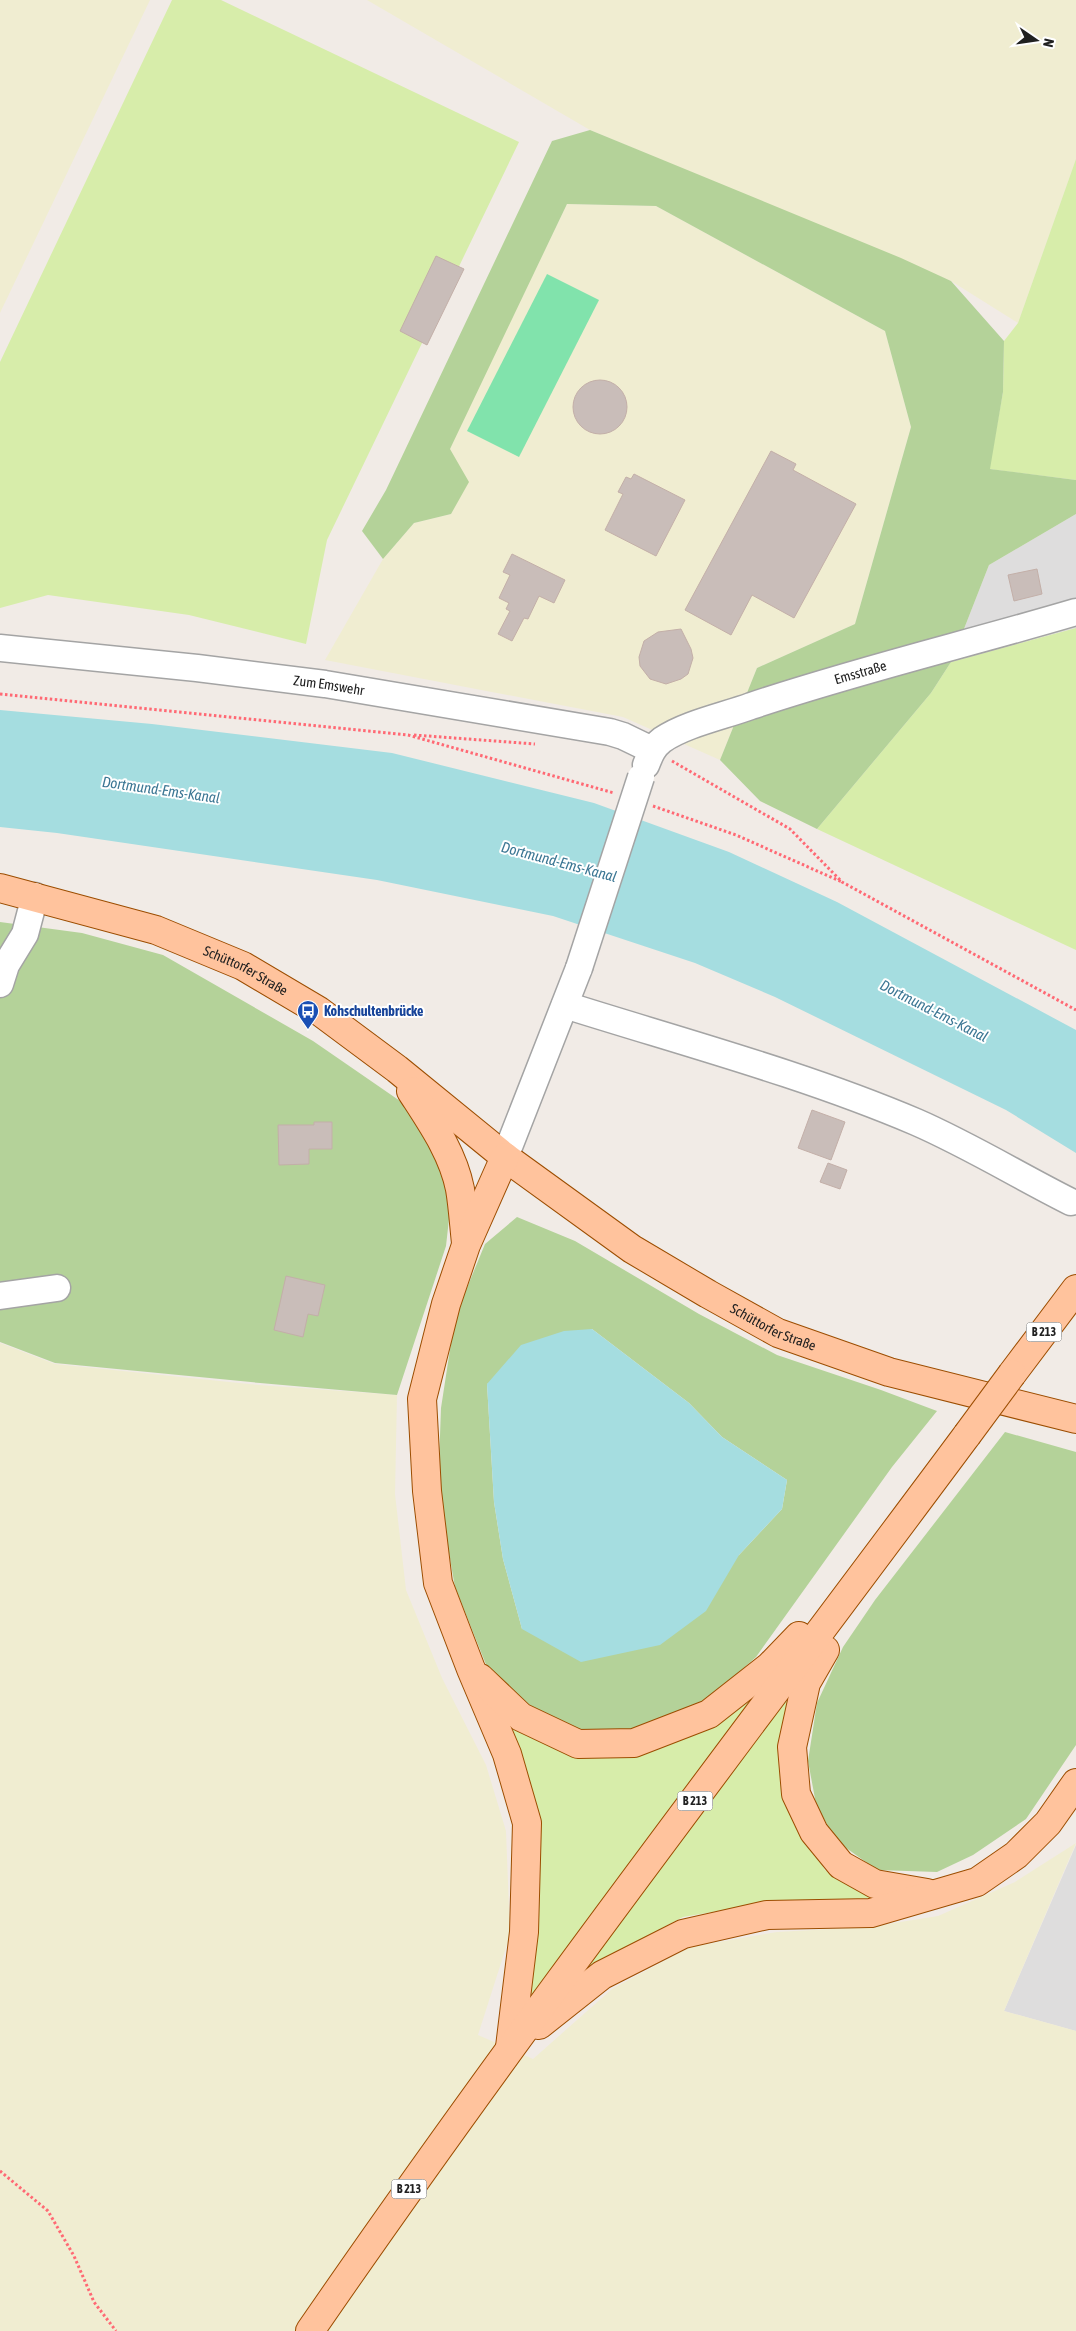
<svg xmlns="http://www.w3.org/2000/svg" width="1076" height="2331" font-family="'Asap Condensed',sans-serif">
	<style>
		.residential { fill: #dedddd }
		.farmland { fill: #f0edd1 }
		.grass { fill: #d7edaa }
		.forest { fill: #b4d299; fill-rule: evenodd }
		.pitch { fill: #81e3ac }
		.water { fill: #a5dde0 }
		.building { fill: #c9bdb9; stroke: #c3afa8 }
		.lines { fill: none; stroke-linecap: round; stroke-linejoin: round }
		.minor-casing { stroke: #a4a4a4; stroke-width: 29 }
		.major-casing { stroke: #9c4d00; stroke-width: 30 }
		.path { stroke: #ff6974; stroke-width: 3; stroke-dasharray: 2.5 2.5; stroke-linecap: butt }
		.minor { stroke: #fff; stroke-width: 26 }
		.major { stroke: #ffc39d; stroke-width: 28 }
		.minor-bridge-casing { stroke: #a4a4a4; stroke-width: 29; stroke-linecap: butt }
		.major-bridge-casing { stroke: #9c4d00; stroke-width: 30; stroke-linecap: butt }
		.minor-bridge { stroke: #fff; stroke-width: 26 }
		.major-bridge { stroke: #ffc39d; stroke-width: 28 }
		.labels { text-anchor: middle; stroke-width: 4; stroke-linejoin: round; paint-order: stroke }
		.shield { fill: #fff; stroke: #636363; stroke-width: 1 }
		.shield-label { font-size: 12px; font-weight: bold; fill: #202020 }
		.street-label { font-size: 14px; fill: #202020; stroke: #fff }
		.transit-label { font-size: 14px; font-weight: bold; fill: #164399; stroke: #fff; text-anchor: start }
		.water-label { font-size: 15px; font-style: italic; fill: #3c7794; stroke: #fff }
	</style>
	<rect width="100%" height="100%" fill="#f1ebe6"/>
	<path class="residential" d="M1076,514v114l-125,34 38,-97z
		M1076,1845v186l-72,-20z"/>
	<path class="farmland" d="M0,0h150l-150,313z
		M367,0h709v159l-58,164 -67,-42 -361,-151z
		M567,204l89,2 229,125 26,96 -56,197 -98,44 -37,92 -97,-43 -298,-57 58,-101 31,-36 37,-9 -2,-65z
		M0,1343l55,21 204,21 138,10 -2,99 11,96 36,88 44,87 20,66 4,104 -32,100 55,24 79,-70 78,-42 87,-15 92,-5 69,-11 77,-34 61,-39 -72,168 72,20v300h-1076z"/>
	<path class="grass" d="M172,0h49l298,142 -192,398 -21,104 -117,-29 -141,-20 -48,13v-246z
		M1076,159v321l-87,-11 14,-77 1,-51 14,-18z
		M1076,628v322l-259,-121 114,-136 20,-31z
		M879,1554l-368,493 16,-224 -55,-153 106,75 193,-79z
		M793,1686l-12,65 1,45 43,74 27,17 31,11 -106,3 -94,16 -61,32 -43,30z"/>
	<path class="forest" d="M590,130l311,128 50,23 53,60 -1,51 -13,77 86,11v34l-87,51 -38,97 -20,31 -114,136 -57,-28 -40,-41 37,-92 98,-44 56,-197 -26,-96 -229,-125 -89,-2 -117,245 19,33 -18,32 -37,9 -31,36 -21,-28 24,-41 166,-349z
		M0,922l82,11 81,22 150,86 103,71 14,23 20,60 -1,24 -3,27 -49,149 -137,-12 -205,-20 -55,-21z
		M517,1217l58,24 124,73 78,41 104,35 56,21 -45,56 -136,190 -48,43 -72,31 -53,2 -49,-19 -47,-47 -32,-80 -17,-96 3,-83 14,-91 30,-73zM592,1329l97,74 33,34 65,43 -5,29 -43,46 -217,74 -19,-70 -9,-57 -7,-118z
		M1005,1432l71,20v293l-50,74 -53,36 -36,17 -60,-2 -42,-30 -19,-36 -8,-43 9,-58 26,-56 32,-47z"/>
	<path class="pitch" d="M547,274l52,26 -80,157 -52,-26z"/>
	<path class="water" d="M0,710l152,14 240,29 202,50 135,49 108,50 239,128v123l-70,-43 -231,-113 -80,-34 -142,-47 -176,-36 -320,-47 -57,-6z
		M592,1329l97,74 33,34 65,43 -5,29 -43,46 -33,56 -46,34 -79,17 -59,-33 -19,-70 -9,-57 -7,-118 34,-39 43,-14z"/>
	<path class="building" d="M436,256l28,13 -37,76 -27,-14z
		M573 407a27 27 0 1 1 54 0a27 27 0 1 1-54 0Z
		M771,451l25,13 -3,6 63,34 -62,114 -42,-23 -21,40 -46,-25z
		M634,474l51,26 -29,56 -51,-26 18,-36 -5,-2 8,-15 5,2z
		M512,554l53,26 -11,23 -15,-7 -11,23 -4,-1 -12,23 -14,-7 12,-23 -4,-2 3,-6 -10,-5 11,-23 -7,-3z
		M1037,569l5,25 -28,7 -6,-26z
		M681,629l10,20 2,9 -5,16 -7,5 -15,5 -16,-5 -10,-13 -1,-9 5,-16 14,-9z
		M812,1110l33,12 -14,38 -33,-12z
		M314,1122h18v27h-23v15l-30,1 -1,-40h36z
		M828,1163l19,7 -7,19 -20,-7z
		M286,1276l39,9 -7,31 -10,-2 -5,23 -29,-7z"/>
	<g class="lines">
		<g class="minor-casing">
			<g id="minor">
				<path id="s1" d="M0,648l197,20 128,16 285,48 13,4 29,14"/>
				<path id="s2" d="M646,765c4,-10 7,-18 16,-25 23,-16 62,-24 89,-34 107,-36 217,-62 325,-94"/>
				<path d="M0,984l6,-19 19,-31 10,-38"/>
				<path d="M565,1005c117,37 238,69 351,117 53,23 103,54 155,80"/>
				<path d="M505,1157l74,-189"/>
				<path d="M0,1296l57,-8"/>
			</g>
		</g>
		<g class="major-casing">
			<g id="major">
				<path id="s3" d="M0,888l156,42 87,36 76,45 78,58 108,88 127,92 76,45 70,39 111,39 187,47"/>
				<path d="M411,1091c20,31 42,62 49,98 3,18 4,36 6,54"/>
				<path d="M505,1157l-39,88 -20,59 -24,95 5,92 11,92 33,86 36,85 20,69 -3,109 -14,115"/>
				<path d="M1012,1374l64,-85"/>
				<path d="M825,1650l-19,33 -14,64 4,47 18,38 27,33 34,19 52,9"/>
				<path d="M480,1678l41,39 57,27 56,-1 75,-29 61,-48 29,-30"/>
				<path d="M539,2025l63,-50 81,-41 84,-19 104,-2 106,-31 39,-27 32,-32 28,-40"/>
				<path d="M310,2331c210,-305 436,-599 657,-896"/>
			</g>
		</g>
		<path class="path" d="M0,694l408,41 206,58
			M414,735l121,9
			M672,761l118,68 52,53 234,128
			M653,806l83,29 106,47
			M0,2171l48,40 26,45 20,46 22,29"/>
		<use href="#minor" class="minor"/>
		<use href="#major" class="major"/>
		<g class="minor-bridge-casing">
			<path id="minor-bridge" d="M579,968l62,-191"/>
		</g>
		<g class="major-bridge-casing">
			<path id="major-bridge" d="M967,1435l45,-61"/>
		</g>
		<use href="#minor-bridge" class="minor-bridge"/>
		<use href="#major-bridge" class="major-bridge"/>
	</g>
	<defs>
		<g id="bus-pin" transform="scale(1.125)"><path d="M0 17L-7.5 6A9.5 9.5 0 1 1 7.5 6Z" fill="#1a4fb4" stroke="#fff"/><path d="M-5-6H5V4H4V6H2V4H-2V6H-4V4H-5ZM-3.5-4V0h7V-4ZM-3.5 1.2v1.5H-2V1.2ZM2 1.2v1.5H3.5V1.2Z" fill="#fff"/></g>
	</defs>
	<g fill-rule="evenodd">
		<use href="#bus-pin" x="308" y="1011"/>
	</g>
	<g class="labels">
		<g class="shield">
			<rect x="1026.5" y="1322.5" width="35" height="19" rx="4"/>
			<rect x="677.5" y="1791.5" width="35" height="19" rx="4"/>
			<rect x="391.5" y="2179.5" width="35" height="19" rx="4"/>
		</g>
		<g class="shield-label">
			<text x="1044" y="1336">B 213</text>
			<text x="695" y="1805">B 213</text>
			<text x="409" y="2193">B 213</text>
		</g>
		<g class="street-label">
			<text dy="5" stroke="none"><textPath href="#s2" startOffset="240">Emsstraße</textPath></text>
			<text dy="5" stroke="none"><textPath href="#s1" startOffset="331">Zum Emswehr</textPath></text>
			<text dy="5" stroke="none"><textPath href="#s3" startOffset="260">Schüttorfer Straße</textPath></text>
			<text dy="5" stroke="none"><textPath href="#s3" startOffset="899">Schüttorfer Straße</textPath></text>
		</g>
		<g class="transit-label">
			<text x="324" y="1016">Kohschultenbrücke</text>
		</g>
		<g class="water-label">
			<text transform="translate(161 790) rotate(8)" y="5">Dortmund-Ems-Kanal</text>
			<text transform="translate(559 862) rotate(15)" y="5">Dortmund-Ems-Kanal</text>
			<text transform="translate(934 1011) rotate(27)" y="5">Dortmund-Ems-Kanal</text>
		</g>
	</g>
	<g transform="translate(1036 40) rotate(103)" stroke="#ffffff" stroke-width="4" paint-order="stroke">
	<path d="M0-4L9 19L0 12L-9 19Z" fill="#202020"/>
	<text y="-8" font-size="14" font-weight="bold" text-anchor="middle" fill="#202020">N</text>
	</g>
</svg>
